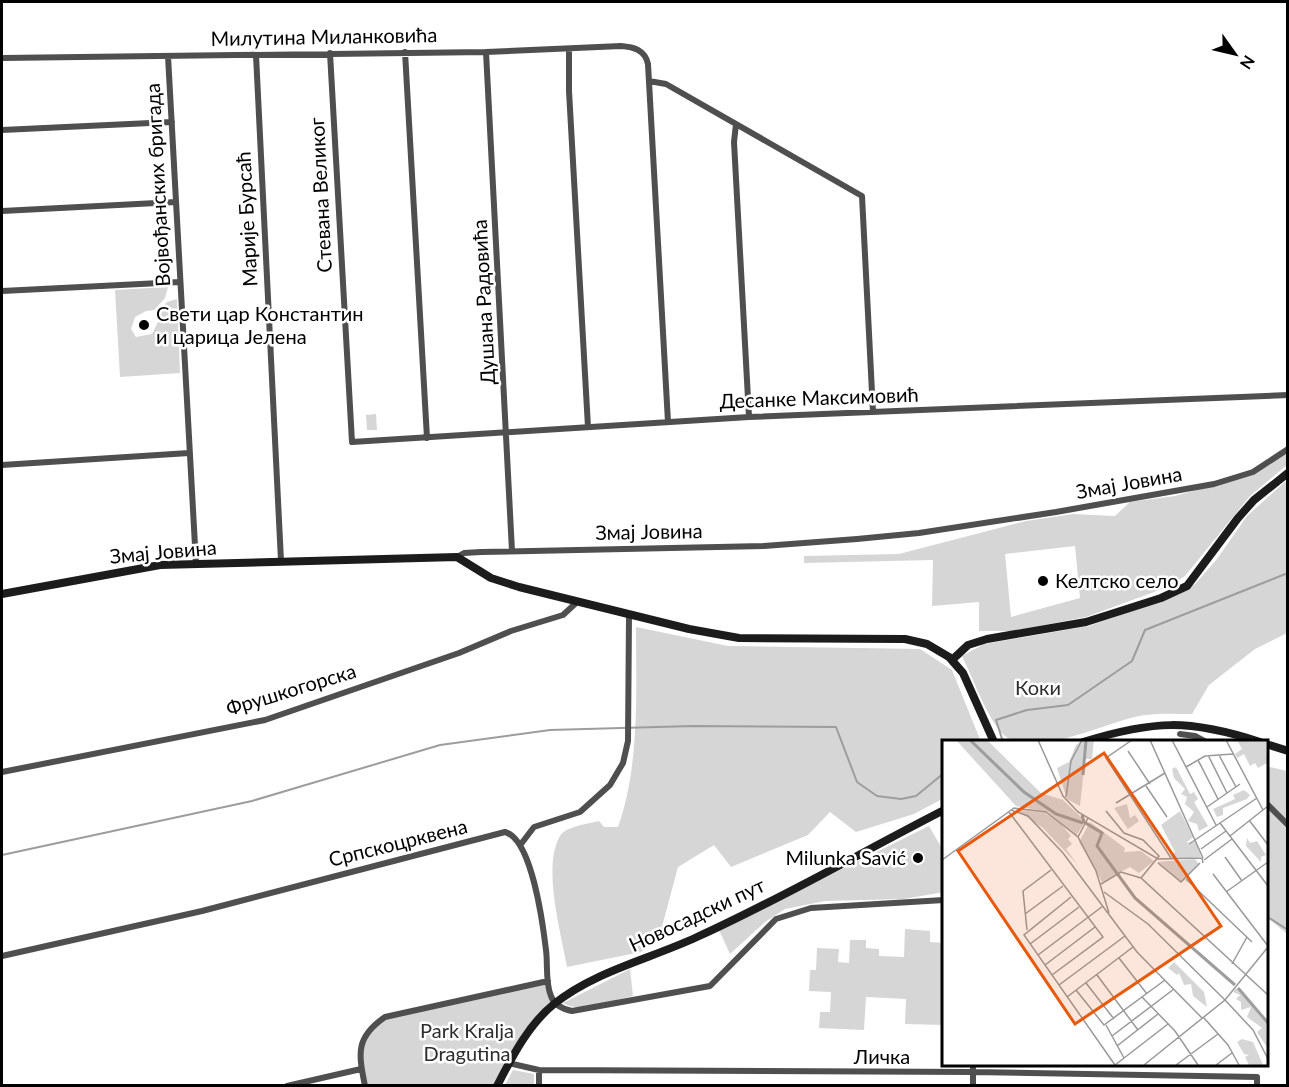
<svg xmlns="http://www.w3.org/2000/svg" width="1289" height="1087" font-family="Lato,sans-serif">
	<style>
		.green { fill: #d6d6d6; fill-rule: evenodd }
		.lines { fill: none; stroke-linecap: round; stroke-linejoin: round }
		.stream { stroke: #9d9d9d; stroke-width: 2 }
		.street { stroke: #4f4f4f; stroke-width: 6 }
		.secondary { stroke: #1c1c1c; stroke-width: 8 }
		.poi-dot { fill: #000; stroke: #fff; stroke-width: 2 }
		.labels { text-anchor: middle; stroke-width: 5; stroke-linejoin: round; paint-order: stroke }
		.street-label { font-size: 20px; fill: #000; stroke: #fff }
		.poi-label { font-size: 20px; fill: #000; stroke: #fff; text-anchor: start }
		.park-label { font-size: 20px; fill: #2d2d2d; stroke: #fff }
		.inset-river { fill: none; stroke: #9d9d9d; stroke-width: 3 }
		.inset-road { fill: none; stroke: #999; stroke-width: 1.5 }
		.view { fill: #e8590c; fill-opacity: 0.15; stroke: #e8590c; stroke-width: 3 }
		.inset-edge { fill: none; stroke: #000; stroke-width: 3 }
	</style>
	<rect width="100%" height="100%" fill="#fff"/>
	<path class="green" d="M168,287l-3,11 -11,12 -8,1 -11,6 -4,12 5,8 16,-3 6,-12 -1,-9 10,-11 10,-3 3,74 -60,4 -5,-87z
		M376,414l1,16h-10l-1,-15z
		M1287,452v13l-37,31 -65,80 -20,12 -79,29 -74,14h-33v-29l-47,4 1,-46 -129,3v-7l95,-2 127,-33 47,-7 42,2 15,-14 45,-6 80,-22zM1075,546l5,52 -69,19 -6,-63z
		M1287,480v153l-32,16 -46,36 -17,29c-15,0 -31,-1 -46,1 -36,4 -110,45 -141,21 -15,-11 -34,-62 -43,-80l22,-12 105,-18 91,-32 15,-10 22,-25 30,-43z
		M636,627l92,19 192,3 32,21 29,72h-37v56l-30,16 -58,18 -26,-20 -22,23 -77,32 -17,-22 -36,22 -19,71 -18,14 -74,15c-6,-34 -25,-101 -7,-131 6,-10 28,-12 39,-15l5,6h14c22,-62 18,-135 18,-200z
		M1266,766l21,5v163l-20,-17z
		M929,826l15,26v40l-40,7 -79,2 -40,8 -20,13 -35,32 -11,-24z
		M905,929l25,2v11l14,1v82l-39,-1 1,-25 -40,-2 -2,33 -45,-2 1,-16h10l1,-20 -22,-1 1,-21h6l1,-22 22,1 -1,13 11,1 1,-23h16v8l13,1v7l25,1z
		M630,969l3,27c-19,4 -54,18 -70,7z
		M548,981l7,22 -62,82h-128l-3,-44 23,-24z
		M513,1070l21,4v11h-29z"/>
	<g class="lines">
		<path class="stream" d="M1003,742l-7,-22 31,-10 41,-5 64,-44 13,-31 143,-57
			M2,855l250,-54 188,-56 110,-15 143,-4 143,1 21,55 20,14 24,3 15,-3 28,-23
			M1266,916l22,14"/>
		<path class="street" d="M569,49v42l19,336
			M405,52l22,386
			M486,52l26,499
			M330,53l22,389 397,-25 539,-22
			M256,55l25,506
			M168,56l28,508
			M2,58l484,-6 135,-6c13,1 24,4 27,18l20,358
			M649,81l17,3 196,112 11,216
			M736,124l-2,18 15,275
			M2,130l170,-8
			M2,211l174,-9
			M2,291l178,-9
			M2,465l187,-12
			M457,557l7,-4 17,-1 283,-6 93,-7 62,-6 137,-21 158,-28 39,-12 35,-23
			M1180,734l15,2 11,6
			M2,772l263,-52 194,-67 52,-22 52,-16 14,-13
			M1266,803l22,22
			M521,844l13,-17 46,-15 30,-27 13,-22 5,-22 1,-126
			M2,956l200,-45 303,-79c27,7 38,93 41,118 2,14 -1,32 5,46 3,9 11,13 21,15l138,-25 66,-67 35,-11 133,-8
			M508,1063l31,7 434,2 284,5v9
			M287,1086l74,-17
			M365,1086c-7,-34 -9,-49 20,-69l163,-36
			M539,1086v-16
			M973,1086v-22"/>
		<path class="secondary" d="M2,594l158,-29 297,-8 34,21 28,9 170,42 50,9 166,1 22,5 22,13 14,16 31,69
			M952,660l16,-15 19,-6 99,-17 75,-24 26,-12 51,-68 16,-18 34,-27
			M1083,742c71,-22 106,-23 177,0
			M1266,744l22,7
			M497,1086c15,-29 31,-61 57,-82 41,-33 96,-45 143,-67 84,-38 165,-85 247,-127"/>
	</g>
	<g class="poi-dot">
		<circle cx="144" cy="325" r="6"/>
		<circle cx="1043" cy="581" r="6"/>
		<circle cx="918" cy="858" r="6"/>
	</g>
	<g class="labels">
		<g class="street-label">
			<text transform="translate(324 37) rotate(-1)" y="7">Милутина Миланковића</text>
			<text transform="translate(158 185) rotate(-93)" y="7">Војвођанских бригада</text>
			<text transform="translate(321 195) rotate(-93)" y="7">Стевана Великог</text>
			<text transform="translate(247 219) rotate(-93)" y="7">Марије Бурсаћ</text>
			<text transform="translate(484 302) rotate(-93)" y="7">Душана Радовића</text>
			<text transform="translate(819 398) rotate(-2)" y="7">Десанке Максимовић</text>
			<text transform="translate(1129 483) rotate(-10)" y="7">Змај Јовина</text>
			<text transform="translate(649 532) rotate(-1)" y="7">Змај Јовина</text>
			<text transform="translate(163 552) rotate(-5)" y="7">Змај Јовина</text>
			<text transform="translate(291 690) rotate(-17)" y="7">Фрушкогорска</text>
			<text transform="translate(398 843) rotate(-14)" y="7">Српскоцрквена</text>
			<text transform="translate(697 915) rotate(-25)" y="7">Новосадски пут</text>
			<text x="882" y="1064">Личка</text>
		</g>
		<g class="poi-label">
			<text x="156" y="321">Свети цар Константин<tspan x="156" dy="23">и царица Јелена</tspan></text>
			<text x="1055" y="588">Келтско село</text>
			<text x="906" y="865" text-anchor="end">Milunka Savić</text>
		</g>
		<g class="park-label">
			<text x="1038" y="695">Коки</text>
			<text x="467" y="1038">Park Kralja<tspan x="467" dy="23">Dragutina</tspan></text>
		</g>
	</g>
	<g transform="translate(942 740)">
		<rect width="326" height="326" fill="#fff"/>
		<path d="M14,0h31l54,53 22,7 18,17 2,8 -7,11 -28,-24 -32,-6zM140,0h12l-2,19h-7l-5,47 -13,-7 -10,-31 12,-6 7,-17zM295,0h29l1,23 -9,5 -3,-5 -5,3 -6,-12 -7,4 -2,-4 7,-5zM234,27l14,27 4,-2 4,7 -4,3 14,24 -9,5 -2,-7 -9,-3 6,-9 -9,-8 2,-7 -6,-3 4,-5 -11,-11 -2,-9zM302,50l6,5 -3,4 -24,9v7l-6,2 -4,-8 22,-10 -2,-4zM185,64l3,14 5,-3 4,6 -11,8 -14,-21zM73,69l30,4 15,10 11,13 -3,3 4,5 -6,5 12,16 -35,-37zM238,71l13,26 -6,5 2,2 7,-3 5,16 -29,2 -1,-4 4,-3 -14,-27zM148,82l35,26 -1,4 17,-1 13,10 -15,12 -9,-6 -28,15 -23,-40zM305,98l3,5 7,-2 9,14 -5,2v5l-15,-16zM253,119l4,5 -18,18 -24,-20zM232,222l30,30 3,15 -14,-11 -2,-12 -7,1 -5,-12 -2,2 -9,-7zM294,248l30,34 1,25 -10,-15 5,-4 -15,-11 4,-10 -10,3v-8l-5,-3 4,-4 -7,-3zM300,299l11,3 10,23h-14l-4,-8 4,-2 -5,-1 -7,-12z" fill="#d6d6d6"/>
		<path class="inset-river" d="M28,0l54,52 32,22 27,9M141,35l3,-35M140,75l2,7 18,11 -5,13 38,52 100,87M296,248l30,35"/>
		<path class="inset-road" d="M96,0l25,56 15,16 80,47 44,-1 1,5M190,0l-26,18 65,100M208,0l53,118M230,0l44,85M284,0l37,70M186,11l22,33M266,15l19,38M277,15l17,32M256,20l20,39M244,27l19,-11 28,-2M204,46l21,31M124,57l5,-36 11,-21M174,63l49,-30M265,67l33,-23M69,70l17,6 35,37 74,99 65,66M164,71l18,22 19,7 16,16 -18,22M67,72l94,125 -51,38M307,80l19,25M278,83l48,63M288,96l38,-30M136,97l10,-19M247,104l68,-46M259,109l25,-18M283,117l17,24M0,120l72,-52 32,4 32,25 18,34 13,42M262,120l28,-21M216,123l23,19 19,-19M271,134l55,72M244,139l66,63M159,144l20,-12 20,6 127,117M162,152l44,32 77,76 28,30 15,29M284,152l42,-30M129,157l-47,38 91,130M83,174l38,-28M85,190l-4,-39 28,-21M88,204l49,-37M96,215l65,-49M177,218l28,36M290,224l15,-27M103,225l50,-38M155,235l41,55M144,243l28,36M117,245l66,-49M134,250l28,35 61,-45M125,257l66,-50M200,257l33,34 23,34M262,278l24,27 11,20M164,285l18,33M170,296l62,-47M175,306l41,-32M173,325l53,-41M202,325l81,-65 43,-53M234,325l42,-31M274,325l16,-12"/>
		<path class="view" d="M162,13l117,173 -146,98 -117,-173z"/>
		<rect width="326" height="326" class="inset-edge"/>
	</g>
	<rect width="1289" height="1087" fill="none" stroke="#000000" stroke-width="6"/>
	<g transform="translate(1235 54) rotate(124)" stroke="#ffffff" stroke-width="4.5" paint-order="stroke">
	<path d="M0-4.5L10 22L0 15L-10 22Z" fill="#000000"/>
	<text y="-9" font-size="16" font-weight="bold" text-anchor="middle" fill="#000000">N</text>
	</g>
</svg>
